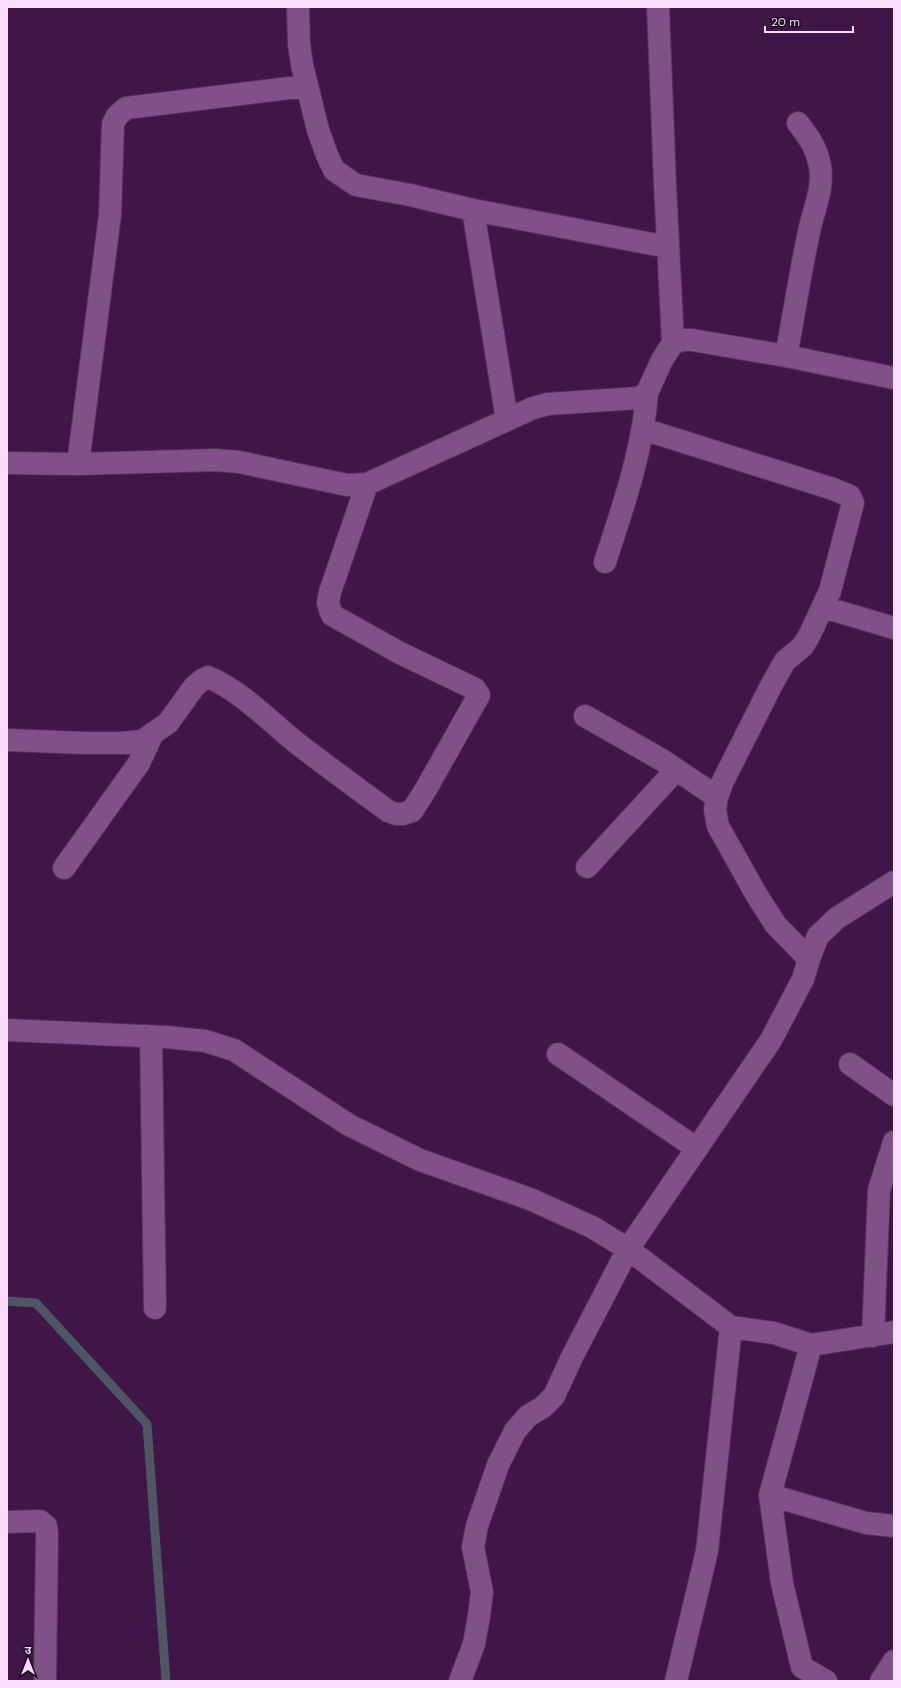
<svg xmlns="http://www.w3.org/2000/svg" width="901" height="1688" font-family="'DM Sans','Noto Sans Devanagari',sans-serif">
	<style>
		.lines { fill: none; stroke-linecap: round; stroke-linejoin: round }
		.stream { stroke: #4c5761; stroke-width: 9 }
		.street-casing { stroke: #54315a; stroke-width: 24 }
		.street { stroke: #805186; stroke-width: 22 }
	</style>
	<rect width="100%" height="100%" fill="#401547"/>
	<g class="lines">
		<path class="stream" d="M7,1301l29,2 111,121 19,257"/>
		<g class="street-casing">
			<path id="street" d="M298,7l1,37 3,21 16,65 9,25 7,15 22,15 54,10 63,15 195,37
				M658,7l7,177 8,159
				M473,210l34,210
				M786,356c8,-41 14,-83 23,-124 4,-21 15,-43 11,-66 -3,-18 -11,-28 -22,-43
				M643,429l190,60 17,7 3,7 -23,88 -20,43 -7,12 -18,15 -14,25 -48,95 -6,16 -2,13 3,16 38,68 19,30 34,35
				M7,463l71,1 137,-4 24,2 108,23 20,-1 166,-76 15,-4 90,-6 9,-5 15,-33 11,-17 9,-3h10l94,16 108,22
				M78,464l32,-249 3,-91 4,-8 9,-8 180,-22
				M605,562c18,-55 38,-112 42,-169
				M823,607l71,21
				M585,716l77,44 55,37
				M7,740l78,3h36l21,-2 26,-18 26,-36 8,-7 6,-3c35,15 61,44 90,67 30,23 60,45 90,67l8,3h7l9,-3 14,-22 53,-94 -4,-6 -75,-36 -68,-38 -4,-12 2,-11 37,-108
				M587,867l89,-97
				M64,868l75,-105 14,-30
				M7,1030l159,7 39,4 29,9 115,75 71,35 110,39 62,28 36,22 103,78 43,6 37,12 83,-13
				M151,1037l4,271
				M558,1054l138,94
				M850,1064l44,31
				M873,1336l6,-146 15,-48
				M811,1345l-41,150 12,88 20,84 24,14
				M770,1495l96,28 28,3
				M7,1522l33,-1 6,5 1,8 -2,147
				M460,1681l14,-37 5,-28 3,-24 -9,-45 4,-21 21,-61 17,-34 13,-15 15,-9 11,-11 18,-39 56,-108 143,-209 32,-61 6,-20 9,-23 19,-18 57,-36
				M676,1681l31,-130 24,-224
				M881,1681l13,-20"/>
		</g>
		<use href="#street" class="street"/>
	</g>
	<rect width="901" height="1688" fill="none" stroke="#f8defc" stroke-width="16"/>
	<g transform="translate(28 1660)" stroke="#1d0b20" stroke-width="3" paint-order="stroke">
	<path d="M0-3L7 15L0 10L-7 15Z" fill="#f8defc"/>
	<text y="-6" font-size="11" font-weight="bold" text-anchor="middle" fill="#f8defc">उ</text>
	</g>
	<path d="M765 26v6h88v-6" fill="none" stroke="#f8defc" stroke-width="2"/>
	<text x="771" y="26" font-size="12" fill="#f8defc" stroke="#1d0b20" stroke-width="3" paint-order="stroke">20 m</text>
</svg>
